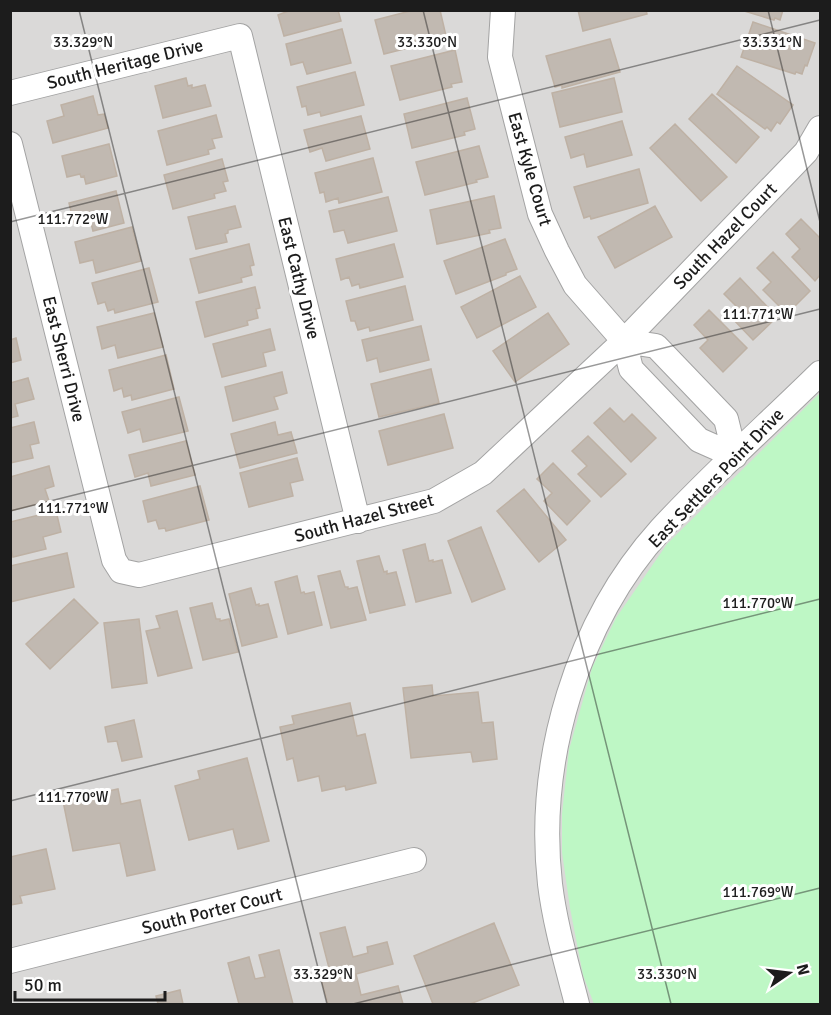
<svg xmlns="http://www.w3.org/2000/svg" width="831" height="1015" font-family="Signika,sans-serif">
	<style>
		.residential { fill: #dad9d8 }
		.park { fill: #bef7c5 }
		.building { fill: #c1b9b1; stroke: #beb1a4; stroke-width: 1.5 }
		.lines { fill: none; stroke-linecap: round; stroke-linejoin: round }
		.minor-casing { stroke: #a3a3a3; stroke-width: 26 }
		.minor { stroke: #fff; stroke-width: 24 }
		.ticks { fill: none; stroke: #1c1c1c; stroke-width: 1.5; stroke-opacity: 0.45 }
		.labels { text-anchor: middle; stroke-width: 6; stroke-linejoin: round; paint-order: stroke }
		.street-label { font-size: 18px; fill: #1c1c1c; stroke: #fff }
		.ticks-label { font-size: 15px; text-anchor: middle; fill: #1c1c1c; stroke: #fff; stroke-width: 6; stroke-linejoin: round; paint-order: stroke }
	</style>
	<rect width="100%" height="100%" fill="#edeae1"/>
	<path class="residential" d="M11,11h809v993h-809z"/>
	<path class="park" d="M820,393v611h-226l-11,-29 -13,-67 -8,-56v-38l7,-64 23,-82 24,-50 51,-74z"/>
	<path class="building" d="M291,10h47l3,11 -57,15 -6,-21z
		M414,10h26l6,26 -11,2 1,3 -52,13 -9,-34z
		M578,10h68l1,4 -64,17z
		M741,10h42l-3,10 -5,-2 -1,2z
		M753,22l62,21 -8,23 -2,-1 -3,9 -6,-2 -1,2 -54,-17z
		M342,29l9,34 -44,11 -4,-12 -12,3 -5,-21z
		M610,39l10,33 -58,16v-3l-7,2 -9,-31z
		M455,50l7,32 -11,2 1,3 -52,13 -9,-34z
		M737,66l56,39 -13,19 -3,-2 -6,9 -4,-4 -2,2 -48,-35z
		M355,72l9,33 -43,11 -1,-4 -12,3 -2,-9 -4,1 -5,-20z
		M186,78l2,8 4,-1v3l13,-3 6,21 -48,12 -8,-32z
		M614,78l8,34 -62,15 -8,-34z
		M712,94l47,43 -23,26 -47,-44z
		M93,96l5,19 6,-1 4,14 -55,15 -6,-22 17,-5 -3,-11z
		M467,98l8,31 -11,3 1,3 -53,13 -8,-34z
		M216,115l6,22 -10,2 3,9 -7,2 1,4 -42,11 -9,-34z
		M361,116l9,33 -44,12 -4,-13 -12,4 -6,-22z
		M622,121l10,34 -45,12 -3,-13 -13,4 -6,-21z
		M675,124l52,53 -26,24 -51,-53z
		M109,144l8,32 -31,8 -2,-8 -3,1 -1,-3 -13,3 -5,-21z
		M479,146l9,31 -12,3 1,2 -52,13 -9,-33z
		M373,158l9,34 -43,11 -1,-5 -12,4 -2,-10 -4,1 -5,-20z
		M222,159l6,22 -5,1 3,9 -12,3 1,4 -42,11 -9,-34z
		M639,169l9,34 -57,16 -1,-3 -6,2 -10,-31z
		M116,191l8,32 -31,8 -2,-8 -3,1 -1,-3 -13,3 -5,-21z
		M494,196l7,32 -12,2 1,3 -53,11 -7,-34z
		M388,197l9,34 -49,12 -4,-13 -10,2 -5,-21z
		M235,206l6,21 -13,3v3l-3,1 2,8 -31,7 -8,-32z
		M655,206l17,31 -57,31 -17,-31z
		M801,219l19,19v37l-5,6 -23,-24 8,-8 -14,-15z
		M132,227l9,34 -45,12 -3,-13 -13,3 -5,-21z
		M505,239l12,30 -11,4v2l-50,19 -12,-33z
		M249,244l5,21 -4,1 2,9 -11,3 1,4 -43,11 -9,-34z
		M394,244l9,33 -43,11 -1,-4 -7,2 -3,-9 -8,3 -5,-21z
		M773,252l37,39 -23,23 -24,-24 8,-8 -14,-14z
		M149,268l9,34 -43,11 -1,-4 -6,2 -3,-9 -7,2 -6,-21z
		M520,276l16,31 -59,31 -16,-31z
		M740,278l37,39 -24,23 -23,-24 8,-8 -14,-14z
		M405,286l8,34 -43,11 -1,-4 -11,3 -3,-9h-4l-5,-20z
		M255,287l5,21 -4,1 2,9 -11,3 1,4 -43,12 -9,-35z
		M709,310l38,38 -24,24 -23,-24 8,-8 -14,-15z
		M154,313l9,34 -45,11 -3,-13 -13,4 -5,-22z
		M548,313l21,31 -54,38 -22,-31z
		M421,326l8,34 -49,12 -3,-14 -10,3 -5,-21z
		M270,329l5,21 -12,3 3,13 -44,11 -9,-33z
		M16,338l5,22 -11,3v-23z
		M166,355l8,34 -42,11 -1,-5 -7,2 -2,-9 -8,3 -5,-21z
		M431,369l8,34 -60,14 -8,-33z
		M282,372l5,21 -13,4 4,12 -45,12 -8,-34z
		M28,378l6,21 -19,5 3,12 -8,2v-35z
		M179,397l9,34 -45,11 -3,-13 -12,4 -6,-21z
		M610,408l14,14 8,-8 24,24 -25,24 -37,-39z
		M444,414l9,34 -65,17 -9,-34z
		M34,422l5,21 -9,2 3,13 -23,5v-35z
		M275,422l3,13 13,-3 6,21 -57,15 -9,-34z
		M588,436l38,38 -25,23 -23,-23 9,-8 -15,-15z
		M186,441l9,34 -44,11 -3,-13 -13,4 -6,-22z
		M297,458l6,22 -13,3 3,13 -44,11 -9,-34z
		M553,463l37,38 -23,24 -23,-24 8,-8 -15,-14z
		M49,466l5,20 -9,3 4,12 -39,10v-34z
		M200,486l9,34 -43,11 -1,-3 -6,1 -3,-9 -8,2 -5,-21z
		M524,489l42,51 -27,22 -42,-51z
		M56,511l5,21 -18,5 3,12 -33,8 -3,-12v-23z
		M481,527l24,62 -33,13 -24,-61z
		M425,544l4,17 4,-1v2l9,-2 9,33 -35,9 -13,-52z
		M67,553l7,34 -64,15v-36z
		M379,556l5,16 3,-1v3l9,-2 9,33 -35,8 -13,-52z
		M340,571l5,16h3v2l9,-2 9,33 -35,8 -13,-52z
		M297,576l4,17 3,-1 1,2 9,-2 8,33 -34,9 -13,-52z
		M251,588l5,17 3,-1v2l9,-2 9,33 -35,9 -13,-52z
		M74,599l24,24 -48,46 -24,-25z
		M212,603l4,16h4v2l9,-2 9,33 -35,8 -13,-52z
		M177,611l15,57 -34,8 -12,-45 14,-3 -4,-12z
		M139,619l8,64 -35,5 -8,-65z
		M432,685l1,11 45,-4 4,31 11,-1 4,37 -24,3 -2,-10 -60,6 -8,-70z
		M350,703l7,33 8,-2 11,49 -30,7 -1,-4 -23,5 -3,-15 -21,5 -5,-23 -6,2 -7,-33 14,-3 -2,-8z
		M134,720l8,37 -20,4 -5,-20 -9,1 -3,-15z
		M247,758l22,83 -31,8 -5,-20 -44,11 -14,-54 25,-7 -2,-8z
		M118,789l3,15 19,-4 15,70 -28,6 -7,-33 -47,8 -10,-50z
		M46,849l9,40 -35,7 2,7 -12,2v-48z
		M494,923l25,62 -49,19h-37l-19,-48z
		M345,927l8,30 15,-4 -1,-6 20,-5 6,22 -37,10 5,21 37,-9 5,18h-75l-9,-33 10,-3 -9,-35z
		M279,950l14,54h-54l-11,-41 21,-6 6,22 10,-2 -6,-22z
		M180,990l3,14h-25l-2,-8z"/>
	<g class="lines">
		<g class="minor-casing">
			<path id="minor" d="M503,10l-3,47 40,157 17,37 18,34 49,56 7,28 68,71 36,16
				M10,93l230,-57 118,485
				M10,144l104,416 7,11 18,4 295,-74 49,-28 141,-132 182,-189 14,-24
				M624,341l32,5 70,73 9,37
				M10,961l404,-101
				M577,1004c-10,-39 -22,-79 -27,-120 -14,-124 27,-262 111,-355 50,-54 106,-104 159,-156"/>
		</g>
		<use href="#minor" class="minor"/>
	</g>
	<path class="ticks" d="M79,10l248,994M423,10l248,994M768,10l52,212M10,222l810,-202M10,511l810,-202M10,801l810,-202M353,1004l467,-116"/>
	<g class="labels">
		<g class="street-label">
			<text transform="translate(125 64) rotate(-14)" y="6">South Heritage Drive</text>
			<text transform="translate(530 169) rotate(74)" y="6">East Kyle Court</text>
			<text transform="translate(725 236) rotate(-46)" y="6">South Hazel Court</text>
			<text transform="translate(299 278) rotate(76)" y="6">East Cathy Drive</text>
			<text transform="translate(64 359) rotate(76)" y="6">East Sherri Drive</text>
			<text transform="translate(716 478) rotate(-46)" y="6">East Settlers Point Drive</text>
			<text transform="translate(364 518) rotate(-15)" y="6">South Hazel Street</text>
			<text transform="translate(212 911) rotate(-14)" y="6">South Porter Court</text>
		</g>
	</g>
	<g class="ticks-label">
		<text x="772" y="47">33.331°N</text>
		<text x="83" y="47">33.329°N</text>
		<text x="427" y="47">33.330°N</text>
		<text x="73" y="224">111.772°W</text>
		<text x="758" y="319">111.771°W</text>
		<text x="73" y="513">111.771°W</text>
		<text x="758" y="608">111.770°W</text>
		<text x="73" y="802">111.770°W</text>
		<text x="758" y="897">111.769°W</text>
		<text x="323" y="979">33.329°N</text>
		<text x="667" y="979">33.330°N</text>
	</g>
	<rect width="831" height="1015" fill="none" stroke="#1c1c1c" stroke-width="24"/>
	<g transform="translate(789 973) rotate(76)" stroke="#ffffff" stroke-width="4.5" paint-order="stroke">
	<path d="M0-4.5L10 22L0 15L-10 22Z" fill="#1c1c1c"/>
	<text y="-9" font-size="16" font-weight="bold" text-anchor="middle" fill="#1c1c1c">N</text>
	</g>
	<path d="M15 991v9h150v-9" fill="none" stroke="#1c1c1c" stroke-width="3"/>
	<text x="24" y="991" font-size="18" fill="#1c1c1c" stroke="#ffffff" stroke-width="4.5" paint-order="stroke">50 m</text>
</svg>
